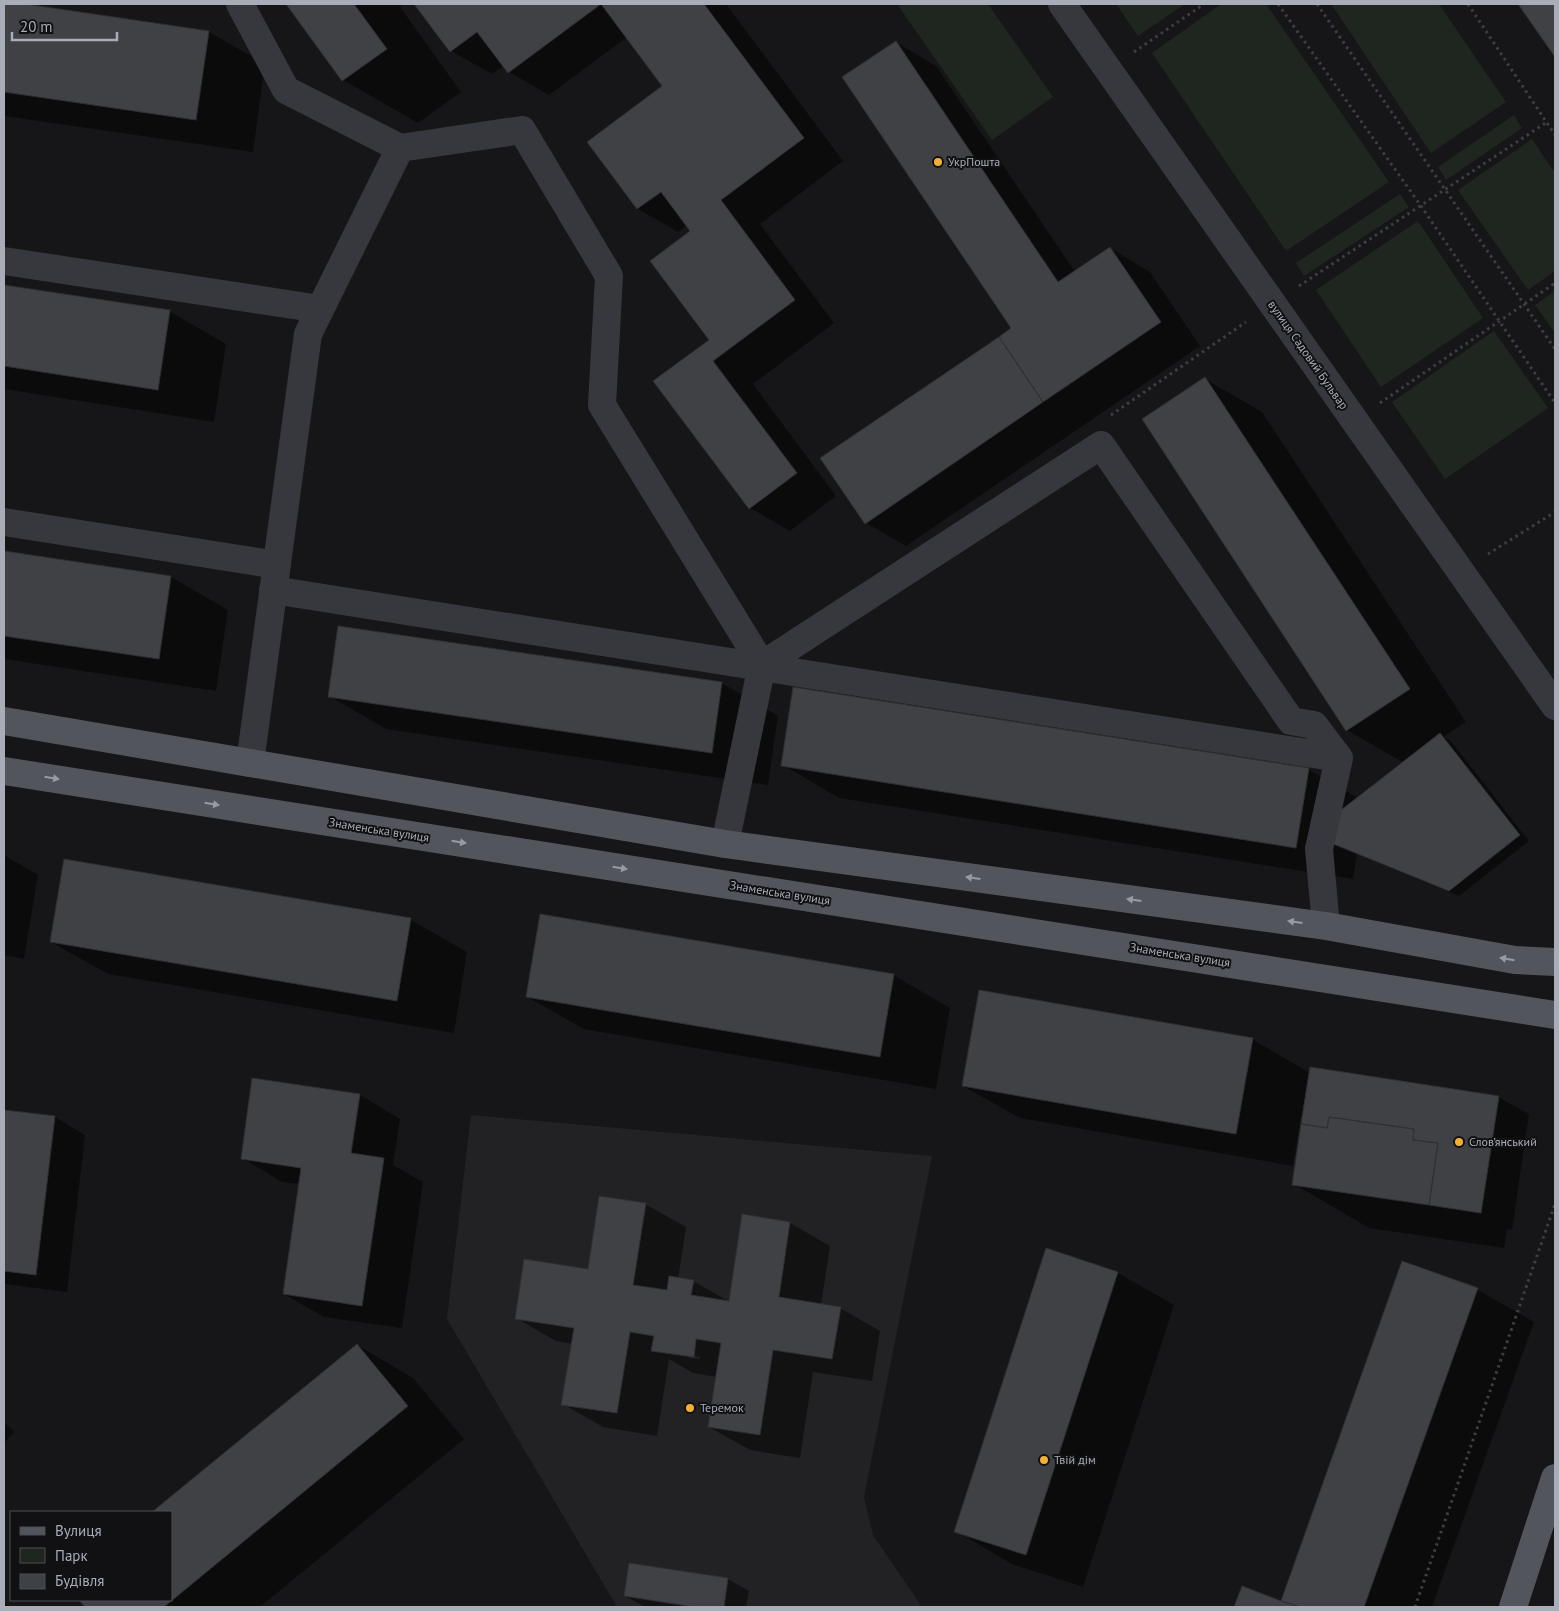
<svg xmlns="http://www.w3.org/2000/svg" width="1559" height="1611" font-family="'PT Sans',sans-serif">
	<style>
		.built { fill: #222225 }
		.green { fill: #1e261f }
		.shadow { fill: #0007; fill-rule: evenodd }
		.building { fill: #404145; stroke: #303034 }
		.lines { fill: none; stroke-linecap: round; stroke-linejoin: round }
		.path { stroke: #3d3f44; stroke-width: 3; stroke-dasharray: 2.5 4; stroke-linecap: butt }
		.minor { stroke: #37383d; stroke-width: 28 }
		.major { stroke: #53555c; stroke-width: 28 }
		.oneway { fill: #979ba6 }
		.poi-dot { fill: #f2b134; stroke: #111113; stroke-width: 2 }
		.labels { text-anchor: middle; stroke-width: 4; stroke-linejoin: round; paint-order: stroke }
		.poi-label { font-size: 12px; fill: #a8adb8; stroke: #111113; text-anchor: start }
		.street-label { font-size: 12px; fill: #a8adb8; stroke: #111113 }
	</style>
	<rect width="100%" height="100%" fill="#161618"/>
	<path class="built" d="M471,1115l461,41 -68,341 9,38 49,72h-305l-170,-288z"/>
	<path class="green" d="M897,4h91l65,93 -61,43z
		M1116,4h69l-47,32z
		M1221,4h45l123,178 -103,69 -134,-198z
		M1331,4h108l67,98 -75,51z
		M1514,115l8,13 -76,52 -8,-13z
		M1532,139l23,34v98l-27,19 -70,-100z
		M1400,194l9,13 -105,69 -8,-13z
		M1418,221l65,97 -102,69 -65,-97z
		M1555,291v42l-20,-28z
		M1494,331l54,77 -103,71 -53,-77z"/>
	<path class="shadow" d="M4,4l205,28 56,32 -12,88 -249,-36z
		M288,4h116l-4,3 61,85 -43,31 -75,-43z
		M416,4h310l117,157 -83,63 74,99 -81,61 83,112 -46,35 -40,-23 -95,-127 55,-41 -18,-108 -5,-7 -9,7 -40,-23 -49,-66 75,-57 -37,-49 -78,58 -40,-23 -5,-7 -12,9 -41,-23z
		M1520,4h35v51z
		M896,42l40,24 139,206 35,-24 40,24 50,74 -294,200 -40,-23 147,-195z
		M4,286l165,25 57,33 -12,78 -210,-33z
		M1205,379l57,33 204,310 -23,15 7,3 79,101 -70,55 -102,-42 -4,25 -514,-81 -56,-33 525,4 50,29 46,-35 -57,-33z
		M4,553l167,24 57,33 -12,81 -212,-32z
		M722,683l56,33 -10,69 -382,-56 -57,-33z
		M4,855l34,20 -14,84 -20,-4z
		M411,920l56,32 -13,81 -346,-59 -57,-32z
		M893,975l57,33 -14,81 -352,-60 -57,-32z
		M1252,1039l58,34 188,24 31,17 -17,116 -5,-1 -3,19 -135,-20 -75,-44 10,-67h-3l-8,49 -273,-48 -57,-32z
		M360,1095l40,24 -7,46 30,17 -21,146 -78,-11 -40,-23 16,-110 -18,-2 -40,-24z
		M4,1111l51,6 30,18 -18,157 -63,-8z
		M645,1204l41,23 -8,52 15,2 37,21 13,-86 47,7 40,23 -9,59 19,3 40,23 -8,50 -59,-9 -13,86 -50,-8 -41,-23 8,-50 -24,-4 -24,-14 -12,77 -54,-9 -40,-23 10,-60 -17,-3 -40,-23 74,-48zM686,1355l14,2v2l-11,-1z
		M1403,1263l75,27 56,32 -102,285h-196l7,-19 39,14z
		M1118,1273l56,32 -91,282 -71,-23 -56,-33z
		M357,1345l56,33 51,61 -204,168h-173l-6,-7h90v-88h-17z
		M4,1422l10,10 -10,11z
		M630,1564l98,15 21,12 -3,16h-101l-20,-11z
		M4,1603l7,4h-7z"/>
	<path class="building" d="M4,4h21l184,27 -13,89 -192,-28z
		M286,4h68l33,45 -45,32z
		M414,4h187l-93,69 -31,-41 -27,20z
		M601,4h103l100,134 -83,62 74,100 -82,61 84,112 -48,36 -96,-128 56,-41 -59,-79 40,-30 -29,-39 -24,17 -50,-67 75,-56z
		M1518,4h37v53z
		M896,41l162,241 52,-35 51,75 -118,80 -44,-65 12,-9 -169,-251z
		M4,285l166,25 -12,80 -154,-24z
		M999,337l44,65 -178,122 -45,-66z
		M1205,377l205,312 -64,42 -204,-312z
		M4,551l167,25 -12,83 -155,-23z
		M338,626l384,56 -10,71 -384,-56z
		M793,687l516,81 -13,80 -515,-82z
		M1440,733l80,102 -71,56 -118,-48 5,-29z
		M64,859l347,59 -14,83 -347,-59z
		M540,914l354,60 -14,83 -354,-60z
		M979,990l274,48 -17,96 -274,-48z
		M1310,1067l189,29 -18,117 -52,-8 9,-62 -25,-3 1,-11 -85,-12 -2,11 -26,-4z
		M252,1078l108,16 -9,59 33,5 -22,148 -79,-12 18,-126 -60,-9z
		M4,1110l51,6 -19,159 -32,-4z
		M1329,1117l85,12 -1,11 25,3 -9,62 -137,-20 9,-61 26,4z
		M599,1196l47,7 -13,82 34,5 2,-14 25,4 -3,15 38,6 13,-87 48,8 -11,75 62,10 -9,52 -59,-9 -13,85 -52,-8 13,-84 -25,-4 -2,18 -43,-6 3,-15 -24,-4 -13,81 -56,-8 13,-77 -59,-9 9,-60 64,10z
		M1046,1248l72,24 -92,283 -72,-23z
		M1402,1261l76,27 -114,319h-64l-19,-6z
		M357,1344l51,62 -244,201h-79l-6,-7h92v-88h-19z
		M629,1563l99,15 -4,29h-30l-70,-11z
		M1242,1586l39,15 19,6h-66z"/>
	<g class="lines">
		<path class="path" d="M1278,4l143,202 134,197
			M1317,4l238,345
			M1468,4l87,131
			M1134,52l70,-48
			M1299,286l248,-164
			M1380,403l175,-120
			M1111,415l135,-93
			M1488,554l67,-42
			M1415,1607l140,-403"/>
		<path class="minor" d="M240,4l46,86 114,58 -92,186 -58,429
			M1062,4l493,702
			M400,148l122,-18 87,146 -7,129 160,260 -37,179
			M4,261l316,48
			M4,522l273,43
			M273,590l1066,168
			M762,665l339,-220 190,276 23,4 25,33 -20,91 7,77"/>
		<path class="major" d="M4,721l721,123 601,82 189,34 40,2
			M4,771l1551,244
			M1513,1607l42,-129"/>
	</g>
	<defs><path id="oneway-solid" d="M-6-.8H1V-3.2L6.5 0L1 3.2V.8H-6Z" transform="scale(1.25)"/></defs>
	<g class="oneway">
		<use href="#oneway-solid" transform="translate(52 778) rotate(9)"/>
		<use href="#oneway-solid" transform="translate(212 804) rotate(9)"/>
		<use href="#oneway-solid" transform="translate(459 842) rotate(9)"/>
		<use href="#oneway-solid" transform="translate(620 868) rotate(9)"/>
		<use href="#oneway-solid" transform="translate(973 878) rotate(-172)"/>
		<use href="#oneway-solid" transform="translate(1134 900) rotate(-172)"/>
		<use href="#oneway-solid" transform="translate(1295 922) rotate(-172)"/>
		<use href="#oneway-solid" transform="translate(1507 959) rotate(-170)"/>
	</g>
	<g class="poi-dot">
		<circle cx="938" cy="162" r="5"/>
		<circle cx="1459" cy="1142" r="5"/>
		<circle cx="690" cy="1408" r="5"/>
		<circle cx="1044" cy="1460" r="5"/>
	</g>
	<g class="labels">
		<g class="poi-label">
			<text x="948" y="166">УкрПошта</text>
			<text x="1469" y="1146">Слов’янський</text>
			<text x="700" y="1412">Теремок</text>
			<text x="1054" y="1464">Твій дім</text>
		</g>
		<g class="street-label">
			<text transform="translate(1308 355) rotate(55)" y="4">вулиця Садовий Бульвар</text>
			<text transform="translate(379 830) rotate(9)" y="4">Знаменська вулиця</text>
			<text transform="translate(780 893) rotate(9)" y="4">Знаменська вулиця</text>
			<text transform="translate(1180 955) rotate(9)" y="4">Знаменська вулиця</text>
		</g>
	</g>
	<rect width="1559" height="1611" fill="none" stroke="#a8adb8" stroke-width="10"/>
	<rect x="10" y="1511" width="162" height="90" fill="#111113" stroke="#4d4f55"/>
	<rect x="20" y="1527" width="25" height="8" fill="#53555c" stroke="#4d4f55"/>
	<text x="55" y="1536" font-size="15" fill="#a8adb8">Вулиця</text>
	<rect x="20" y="1548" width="25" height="15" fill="#1e261f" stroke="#4d4f55"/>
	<text x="55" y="1561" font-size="15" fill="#a8adb8">Парк</text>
	<rect x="20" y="1574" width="25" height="15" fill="#404145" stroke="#4d4f55"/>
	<text x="55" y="1586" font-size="15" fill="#a8adb8">Будівля</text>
	<path d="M12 32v8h105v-8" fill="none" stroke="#a8adb8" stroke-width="2.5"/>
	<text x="20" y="32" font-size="15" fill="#a8adb8" stroke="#111113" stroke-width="4" paint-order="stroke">20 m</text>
</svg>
